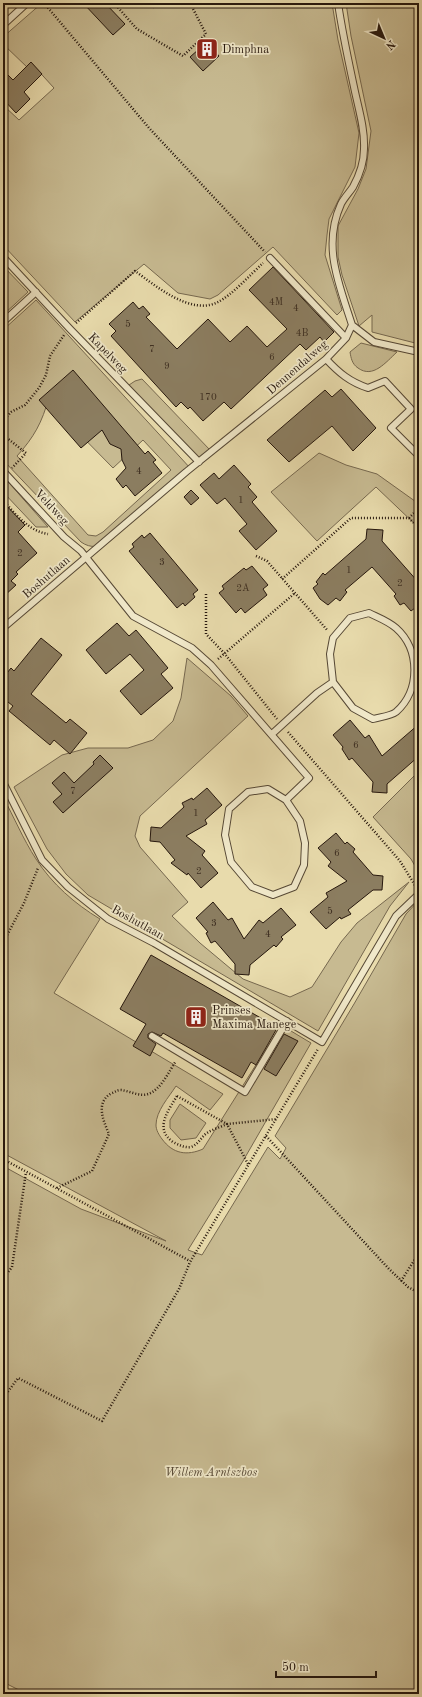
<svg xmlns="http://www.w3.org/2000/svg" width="422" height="1697" font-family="'Old Standard TT',serif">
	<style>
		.green { fill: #c7ba91; stroke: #76684f; fill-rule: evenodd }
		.building { fill: #8b7d60; stroke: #26170d }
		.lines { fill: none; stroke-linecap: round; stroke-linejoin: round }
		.service-casing { stroke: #564835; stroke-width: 8 }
		.path { stroke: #26170d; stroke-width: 2.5; stroke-dasharray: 1 2; stroke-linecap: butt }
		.service { stroke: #f0e8c9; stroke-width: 6 }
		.labels { text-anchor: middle; stroke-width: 3.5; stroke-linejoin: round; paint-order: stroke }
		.number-label { font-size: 10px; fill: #3f3022 }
		.poi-label { font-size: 12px; fill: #26170d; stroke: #f0e8c9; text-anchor: start }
		.street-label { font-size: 12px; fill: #26170d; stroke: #f0e8c9 }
		.park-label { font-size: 12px; font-style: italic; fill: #564835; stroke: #f0e8c9 }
	</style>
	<rect width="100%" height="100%" fill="#e8dbac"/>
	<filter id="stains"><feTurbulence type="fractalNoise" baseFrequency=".005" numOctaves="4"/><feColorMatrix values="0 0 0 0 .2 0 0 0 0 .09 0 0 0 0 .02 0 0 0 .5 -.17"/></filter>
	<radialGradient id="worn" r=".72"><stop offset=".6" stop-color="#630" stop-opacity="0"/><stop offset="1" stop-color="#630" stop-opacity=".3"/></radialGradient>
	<path class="green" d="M42,3h103l9,5 5,-5h173l6,37 21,93 -4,34 -26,52 -2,16 -2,20 17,55 -5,5 -64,-68 -55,48 -8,4 -32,-6 -34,-29 -69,58 -72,-77v-140l16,15 35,-32 -21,-23 -4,4 -26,-25v-7z
		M346,3h73v341l-47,-12v-17l-13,11 -17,-51 -4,-18v-31l20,-37 8,-20 5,-38 -20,-95z
		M3,266l25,26 -25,23z
		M36,300l155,169 -81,72c-10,6 -19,8 -29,1l-78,-82v-130zM49,397l9,15 55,56 30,-28 28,30 -68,62 -7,4 -8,-1 -71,-79c17,-19 25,-33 32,-59z
		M361,343l36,9c-11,10 -24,27 -39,16 -6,-4 -7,-10 -8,-16z
		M142,379l68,71 -11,11 -70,-76 6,-4z
		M319,453l27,12 31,9 42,30v24l-43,-41 -59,54 -46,-49z
		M3,476l45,51h-12l-33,-35z
		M187,658l44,38 17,20 -108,100 -5,20 5,11 48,55 -16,14 28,27 43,36 47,18 22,-10 29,-45 16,-19 52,-41 -19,24 -72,125 -230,-136 -22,-21 -19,-25 -33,-62 48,-32 26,-7h40l25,-8 20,-19 8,-23z
		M419,771v102l-8,-14 -38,-42z
		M3,797c11,20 20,42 33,62 16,25 39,45 64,60l-46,74 169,101 -13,16 -34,-24c-7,11 -20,25 -20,39 0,5 3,10 6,14 11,15 25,17 41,10l78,-124 30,18 -68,118 -55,89 14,5 66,-108 12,12 6,-11 -11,-12 79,-132 52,-90 13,-14v794h-392l-24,-12v-516l78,43 85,32 -163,-88z
		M180,1104l26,19 -10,15 -15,2 -11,-12v-8z"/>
	<path class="building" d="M83,3h22l20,21 -12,11z
		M207,42l12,14 -16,15 -13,-14z
		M31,62l11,12 -18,18 6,7 -14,14 -13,-14v-29l10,10z
		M273,267l61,65 -10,10 -4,-5 -14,13 -6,-6 -69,65 -7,-7 -21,19 -13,-14 -2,2 -7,-7 -5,5 -65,-71 5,-5 -7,-7 24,-22 6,7 4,-3 7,8 -4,3 31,32 31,-30 22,23 17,-16 20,21 20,-18 -38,-39z
		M73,370l72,84 3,-3 8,9 -3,2 9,11 -27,23 -9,-11 -3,3 -7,-9 10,-11 -4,-8 -1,-11 -11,-5 -8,-14 -21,18 -42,-48z
		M341,389l35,39 -23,23 -21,-25 -43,36 -22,-22 58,-50 7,7z
		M234,465l17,19 -3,3 9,10 -5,5 25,29 -21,19 -17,-19 8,-7 -22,-26 -8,6 -17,-19 14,-12 5,6z
		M191,490l8,8 -8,7 -7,-8z
		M3,502l22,23 -7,7 19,21 -21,19 2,2 -7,7 5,4 -13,12z
		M367,529l16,1 -1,11 37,42v25h-4l-4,3 -7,-8 -4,2 -6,-9 2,-2 -24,-27 -27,23 2,2 -7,9 -4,-3 -8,7 -8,-6 -7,-11 5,-4 -2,-2 7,-9 2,2 41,-36z
		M150,533l48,57 -5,4 2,3 -10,9 -2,-3 -6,5 -48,-57 5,-4 -2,-3 10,-9 2,3z
		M252,566l16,19 -5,4 4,6 -22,18 -4,-5 -5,5 -17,-20 5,-4 -2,-3 22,-18 2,2z
		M117,623l12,13 7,-6 32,38 -7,6 12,14 -32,27 -21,-24 24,-21 -14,-16 -24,20 -20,-24z
		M41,638l21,17 -31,39 35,29 4,-4 17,14 -17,21 -16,-14 -4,5 -41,-34 4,-5 -10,-8v-20l8,-10 3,3z
		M350,720l15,18 4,-3 13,21 37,-32v32l-32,28v9l-15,-1 1,-10 -21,-24 -3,2 -7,-11 1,-2 -10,-12z
		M100,755l13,13 -50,45 -10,-11 9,-8 -10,-11 12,-11 10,11 20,-19 -1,-2z
		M207,788l15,17 -17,15 2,4 -21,12 19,15 -3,4 16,18 -17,15 -13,-15 -1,2 -16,-12 4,-3 -15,-18 -10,-1 1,-14 10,1 23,-21 -2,-4 10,-5 1,2z
		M336,833l9,11 2,-2 8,7 -2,3 20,23 10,1 -1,14h-9l-25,20 3,4 -10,5 -1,-2 -14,12 -16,-17 18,-15 -2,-4 21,-12 -19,-15 3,-4 -13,-14z
		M213,902l15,18 4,-2 12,21 15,-19 4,3 18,-15 15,17 -15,12 2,2 -7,8 -2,-2 -24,20 -1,10 -14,-1v-10l-20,-23 -4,2 -5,-10 2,-1 -12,-14z
		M151,955l122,70 -2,2 5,3 -20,35 -5,-3 -9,16 -79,-45 -2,3 -9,-4 -4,2v4l8,6 -6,12 -17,-10 13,-22 -26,-15z
		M284,1034l14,7 -22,35 -12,-7z"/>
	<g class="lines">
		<g class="service-casing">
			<path id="service" d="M3,25l24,-22
				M3,257l67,72 129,133
				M270,258l76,80
				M3,322l33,-30
				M352,325l22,17 45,10
				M326,359c13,14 24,23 42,29l17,-7 26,28 -20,19 28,28
				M3,471l61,66 17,14 52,65 59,32 19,17 98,113 -23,22 -18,-11 -20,3 -19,17 -4,26 6,27 21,25 21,8 21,-8 10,-22 1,-22 -5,-22 -14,-21
				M3,628l183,-156 140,-113 20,-21 6,-13c-13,-41 -30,-79 -11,-121 3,-6 8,-11 12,-17 6,-11 11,-26 11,-38 1,-21 -6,-42 -10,-62 -6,-28 -12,-56 -16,-84
				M272,734l45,-41 16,-11 -3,-28 3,-16 17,-20 19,-5c8,4 19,8 27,15 24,21 25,62 0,84 -5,4 -16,5 -23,7l-20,-11 -20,-26
				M3,782l39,78 26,27 40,32 46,24 168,99 74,-126 23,-22
				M152,1036l93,56 42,-71"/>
		</g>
		<path class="path" d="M44,3l105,125 116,124
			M114,3l23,26 46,27 23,-22 -16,-31
			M76,323l59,-52c21,15 56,45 83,31 14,-7 33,-28 45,-39
			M3,421l8,-9 14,-7 14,-17 7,-13 4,-19 14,-21
			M3,429l4,9 19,15 -14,15
			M3,500c13,15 26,31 45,34
			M409,518l10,-10
			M256,556l11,5 61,70
			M282,579l69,-61h58l10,10
			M206,594v40l18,19 53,66
			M218,659l77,-66
			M288,732l112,129 16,26
			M3,943l21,-40 14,-35
			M177,1096l50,28c-6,3 -14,5 -20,9 -6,4 -8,11 -16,14 -6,1 -12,-2 -18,-5 -19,-13 -5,-31 4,-46z
			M266,1136l123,133 19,18 11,6
			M3,1159l187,102
			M248,1164l-21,-40 50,-5
			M57,1188l35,-17 17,-37c-6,-14 -14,-32 3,-41 3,-1 5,-3 9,-3 9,1 19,7 27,4 13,-4 21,-23 28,-33
			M3,1279l9,-12 14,-95
			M401,1281l18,-28
			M3,1391l4,2 11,-15 84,43 77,-132 11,-27 128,-213"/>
		<use href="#service" class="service"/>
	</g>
	<defs>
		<g id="building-square" transform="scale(1.15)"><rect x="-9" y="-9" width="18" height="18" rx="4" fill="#8f2418" stroke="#f0e8c9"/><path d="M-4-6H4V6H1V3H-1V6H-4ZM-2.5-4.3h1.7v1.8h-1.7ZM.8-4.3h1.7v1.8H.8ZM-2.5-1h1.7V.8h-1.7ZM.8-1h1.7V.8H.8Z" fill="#fff"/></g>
	</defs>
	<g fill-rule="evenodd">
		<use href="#building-square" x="207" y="49"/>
		<use href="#building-square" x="196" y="1017"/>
	</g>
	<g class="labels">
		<g class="number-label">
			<text x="276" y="305">4M</text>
			<text x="296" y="311">4</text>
			<text x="128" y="327">5</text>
			<text x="302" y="336">4B</text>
			<text x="152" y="352">7</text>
			<text x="272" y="360">6</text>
			<text x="167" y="369">9</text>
			<text x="208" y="400">170</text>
			<text x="139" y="474">4</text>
			<text x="241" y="503">1</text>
			<text x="20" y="556">2</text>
			<text x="162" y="565">3</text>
			<text x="349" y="573">1</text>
			<text x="400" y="586">2</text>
			<text x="243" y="591">2A</text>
			<text x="356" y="748">6</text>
			<text x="73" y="794">7</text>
			<text x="196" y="816">1</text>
			<text x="337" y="856">6</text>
			<text x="199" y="874">2</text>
			<text x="330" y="914">5</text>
			<text x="214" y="926">3</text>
			<text x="268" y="937">4</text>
		</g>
		<g class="poi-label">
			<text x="222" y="53">Dimphna</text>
			<text x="212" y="1014">Prinses<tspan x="212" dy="14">Maxima Manege</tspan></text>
		</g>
		<g class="street-label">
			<text transform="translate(108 353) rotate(46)" y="4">Kapelweg</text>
			<text transform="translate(297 367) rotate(-41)" y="4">Dennendalweg</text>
			<text transform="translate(52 507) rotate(47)" y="4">Veldweg</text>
			<text transform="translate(46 577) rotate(-41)" y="4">Boshutlaan</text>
			<text transform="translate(138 922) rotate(29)" y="4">Boshutlaan</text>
		</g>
		<g class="park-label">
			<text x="211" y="1476">Willem Arntszbos</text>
		</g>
	</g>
	<rect width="422" height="1697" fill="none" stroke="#e8dbac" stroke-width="16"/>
	<rect x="4" y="4" width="414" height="1689" fill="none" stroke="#26170d" stroke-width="2"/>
	<rect x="8" y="8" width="406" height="1681" fill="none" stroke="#26170d"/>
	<g transform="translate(384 38) rotate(136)" stroke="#f0e8c9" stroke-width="3" paint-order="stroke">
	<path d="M0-3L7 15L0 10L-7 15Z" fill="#26170d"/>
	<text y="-6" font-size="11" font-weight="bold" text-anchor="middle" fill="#26170d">N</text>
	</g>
	<path d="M276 1671v6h100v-6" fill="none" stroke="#26170d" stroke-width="2"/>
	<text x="282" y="1671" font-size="12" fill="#26170d" stroke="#f0e8c9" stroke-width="3" paint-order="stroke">50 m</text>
	<rect width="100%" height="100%" filter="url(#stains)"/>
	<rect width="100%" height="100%" fill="url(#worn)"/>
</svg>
